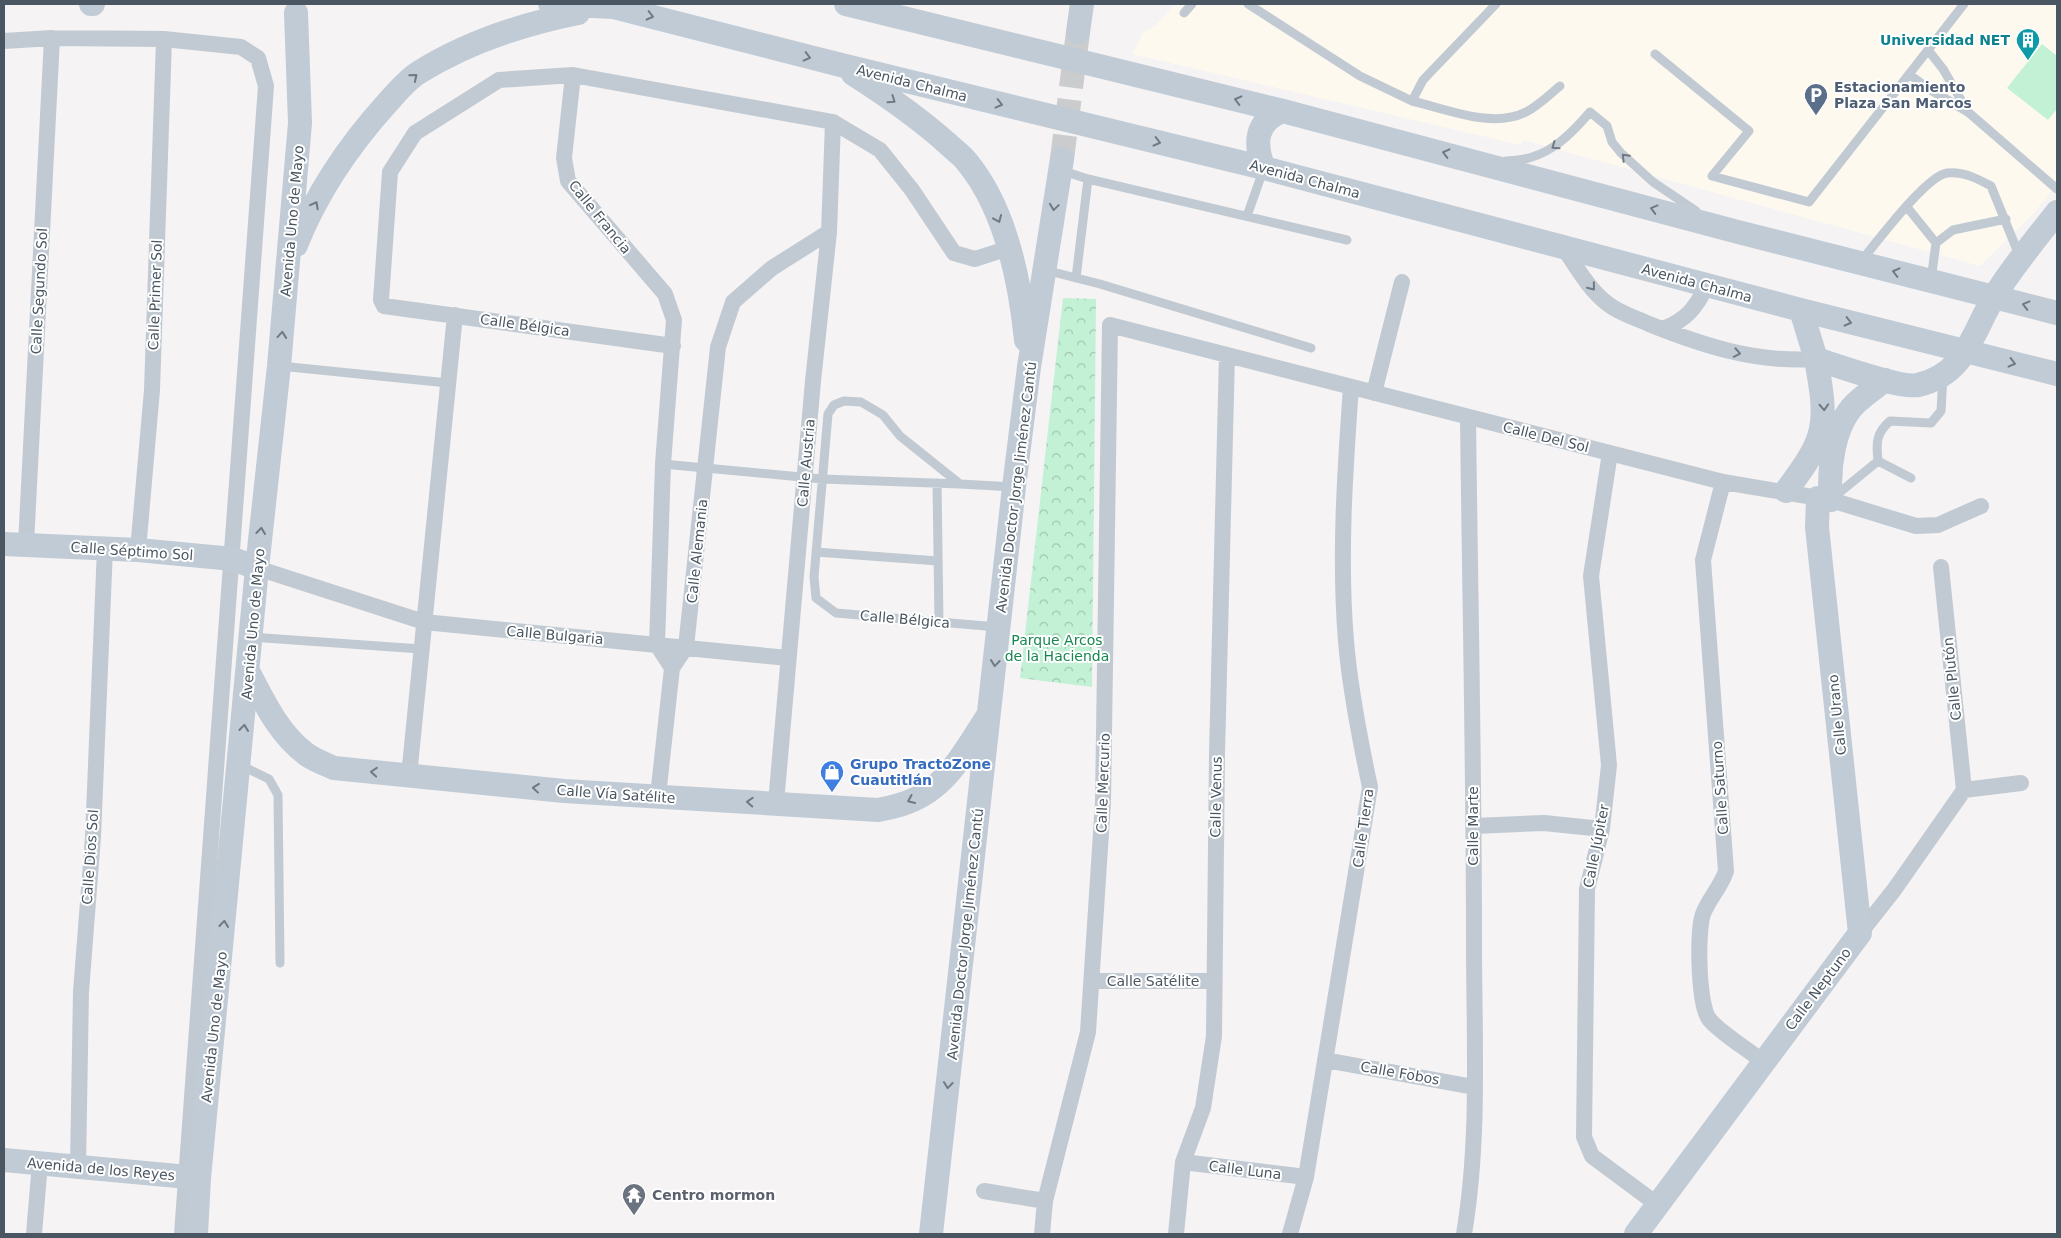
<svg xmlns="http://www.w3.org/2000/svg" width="2061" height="1238" font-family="'DejaVu Sans',sans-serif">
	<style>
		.commercial { fill: #fdf9ef }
		.green { fill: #c3f1d5 }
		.forest { fill: url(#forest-crowns) }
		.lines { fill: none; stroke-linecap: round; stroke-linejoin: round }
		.secondary-tunnel { stroke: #caccce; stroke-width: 24; stroke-dasharray: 24 12; stroke-linecap: butt }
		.lane { stroke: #c1cad2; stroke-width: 9 }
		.street { stroke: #c1cad2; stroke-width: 16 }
		.secondary { stroke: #c1cbd6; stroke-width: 24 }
		.oneway { stroke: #6e7984 }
		.oneway2 { stroke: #6e7983 }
		.labels { text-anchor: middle; stroke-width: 4; stroke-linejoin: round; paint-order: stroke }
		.culture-label { font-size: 14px; font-weight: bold; fill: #0d838f; stroke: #fff; text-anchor: end }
		.street-label { font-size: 14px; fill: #4a5661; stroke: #fff }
		.service-label { font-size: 14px; font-weight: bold; fill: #4e5e75; stroke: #fff; text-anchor: start }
		.park-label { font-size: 14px; fill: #17864f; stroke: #fff }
		.shop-label { font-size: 14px; font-weight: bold; fill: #366cbe; stroke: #fff; text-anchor: start }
		.worship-label { font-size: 14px; font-weight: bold; fill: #5b616d; stroke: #fff; text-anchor: start }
	</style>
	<defs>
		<pattern id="forest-crowns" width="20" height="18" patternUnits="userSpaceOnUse" patternTransform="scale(1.25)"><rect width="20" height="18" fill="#c3f1d5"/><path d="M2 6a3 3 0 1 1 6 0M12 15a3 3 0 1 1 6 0" fill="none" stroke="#a0c6b0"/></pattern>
	</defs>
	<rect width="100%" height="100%" fill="#f5f3f3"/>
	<path class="commercial" d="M1175,4h882v181l-24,29 -53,52 -457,-126 -3,5 -388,-91 11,-21 12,-7z"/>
	<path class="green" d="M2042,44l15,12v53l-9,11 -41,-32z"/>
	<path class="forest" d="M1063,298l33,1 -4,388 -72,-9z"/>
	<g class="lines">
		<path class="secondary-tunnel" d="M1062,159l16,-127"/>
		<path class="lane" d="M1248,4l112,72 52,25
			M1496,4l-73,76 -11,21c34,8 81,28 114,11 12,-6 24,-18 34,-26
			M1184,13l8,-9
			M1928,50l15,19 25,43
			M1655,54l94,77 -37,45 97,26 155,-198
			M1909,74l20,15 39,23 89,77
			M1506,161c38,0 61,-22 84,-49l17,14 5,16 9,11 32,29 43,29
			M1060,170l28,9 -12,99
			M1088,179l259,61
			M1907,207l29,36
			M1247,216l17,-48
			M1862,260c15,-18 64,-84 85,-87 16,-2 31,6 44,13l28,69
			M1045,270l55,14 211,64
			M1931,280l5,-37 17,-13 53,-11
			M280,366l168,17
			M663,464l159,15 138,5
			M1911,478l-33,-17c-2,-18 -2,-28 12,-40l41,2 10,-12 2,-35
			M937,483l2,139
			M1834,497l44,-36
			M816,552l122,9
			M997,627l-161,-14 -20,-15 -2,-21 14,-163 6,-9 10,-4 17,1 22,13 17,21 60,48 54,3
			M252,637l169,12
			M240,765l29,14 9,16 2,168"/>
		<path class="street" d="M4,41l48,-3 112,1 77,8 17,11 8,28 -84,1148
			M573,75l-9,83 4,23 97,113 9,26 -11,144 -6,181 15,23
			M1563,247c13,19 26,43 45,57 11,9 28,14 41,20 55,22 107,39 167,35
			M1663,329c23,-9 33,-21 44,-44
			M673,346l-289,-40 -3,-6 9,-128 25,-39 84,-53 74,-5 260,47 47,28 32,40 42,63 21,6 34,-11
			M1374,393l28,-111
			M1610,453l-19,123 18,189 -7,64 -15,60 -3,248 8,19 66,49
			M1723,482l-20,78 23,311c-5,16 -17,27 -23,43 -6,18 -5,90 6,105 10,13 40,31 54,43
			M26,544l26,-506
			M138,550l14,-160 12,-351
			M1941,567l23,223
			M257,568l167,54 364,36
			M409,776l46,-461
			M658,796l14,-128 14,-21 32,-300 15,-45 39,-34 57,-36
			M776,803l37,-422 16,-149 4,-110
			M1474,826l70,-3 58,6
			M1860,933l34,-43 70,-100 57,-7
			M1092,981h122
			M1325,1060l149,27
			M1183,1162l123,15
			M78,1166l3,-174 12,-155 12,-289
			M984,1191l61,10
			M34,1234l6,-71
			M1042,1234l3,-33 43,-169 15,-230 7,-477 613,157 108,18 85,26 22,-1 43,-19
			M1176,1234l7,-72 20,-54 11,-72 3,-282 10,-399
			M1290,1234l16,-57 64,-390c-10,-47 -20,-97 -24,-146 -7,-84 -1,-170 5,-254
			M1464,1234c16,-95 10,-195 10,-291 0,-175 -4,-351 -6,-526"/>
		<path class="secondary" d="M91,4h2
			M550,4l64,3 223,57 427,104 537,142 256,64
			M846,4l437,107 455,121 319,81
			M1078,32l4,-28
			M853,74c33,21 66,44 95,70 6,6 14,11 19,18 39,47 53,119 59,178
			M1264,168c-10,-24 -9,-47 19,-57
			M296,245c21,-53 54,-101 92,-143 9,-10 19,-22 30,-29 48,-30 105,-49 160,-60
			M1801,310l15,49c19,6 86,30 102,26 48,-11 54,-52 76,-88 18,-30 42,-58 63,-85
			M1786,491c41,-54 42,-66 30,-132
			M1831,500c-3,-29 2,-74 24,-96 9,-9 20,-16 30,-24
			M4,544l134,6 95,9 24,9
			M249,673c15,29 30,61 57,81 8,6 19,10 28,14l230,23 314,19c10,-2 21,-4 30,-8 39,-14 58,-53 79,-85
			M4,1160l195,18
			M196,1234l3,-56 58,-610 22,-202 21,-243 -4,-110
			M931,1234l83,-747 15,-120 33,-208
			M1636,1234l224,-301 -43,-406 1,-29"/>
	</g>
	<defs><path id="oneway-chevron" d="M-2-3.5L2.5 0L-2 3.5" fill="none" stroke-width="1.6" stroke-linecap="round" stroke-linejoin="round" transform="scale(1.25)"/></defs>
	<g class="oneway">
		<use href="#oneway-chevron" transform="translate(650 16) rotate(14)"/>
		<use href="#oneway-chevron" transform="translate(807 57) rotate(14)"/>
		<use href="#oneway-chevron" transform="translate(414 77) rotate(-40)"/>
		<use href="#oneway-chevron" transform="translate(892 100) rotate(35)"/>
		<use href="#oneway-chevron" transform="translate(1238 100) rotate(-166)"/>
		<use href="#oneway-chevron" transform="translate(999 104) rotate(14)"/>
		<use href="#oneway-chevron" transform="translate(1157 142) rotate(14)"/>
		<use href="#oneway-chevron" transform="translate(1446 153) rotate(-166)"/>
		<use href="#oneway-chevron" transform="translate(315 205) rotate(-62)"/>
		<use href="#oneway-chevron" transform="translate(1054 207) rotate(98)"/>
		<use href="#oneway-chevron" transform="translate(1654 209) rotate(-165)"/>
		<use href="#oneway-chevron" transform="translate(998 219) rotate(67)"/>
		<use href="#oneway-chevron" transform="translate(1896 272) rotate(-166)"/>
		<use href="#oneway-chevron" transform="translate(2026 305) rotate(-165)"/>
		<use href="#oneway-chevron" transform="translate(1848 322) rotate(14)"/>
		<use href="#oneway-chevron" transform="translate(282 335) rotate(-85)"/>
		<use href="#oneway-chevron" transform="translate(2012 363) rotate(14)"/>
		<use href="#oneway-chevron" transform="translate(1824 407) rotate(87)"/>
		<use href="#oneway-chevron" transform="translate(261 531) rotate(-84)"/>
		<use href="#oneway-chevron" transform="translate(995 663) rotate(97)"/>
		<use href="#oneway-chevron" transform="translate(244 728) rotate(-84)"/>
		<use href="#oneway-chevron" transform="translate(374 772) rotate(-175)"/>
		<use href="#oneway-chevron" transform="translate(536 788) rotate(-174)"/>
		<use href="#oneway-chevron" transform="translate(911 800) rotate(156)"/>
		<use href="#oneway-chevron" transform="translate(750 802) rotate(-177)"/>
		<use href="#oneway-chevron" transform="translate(224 924) rotate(-84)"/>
		<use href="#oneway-chevron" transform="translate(948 1085) rotate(96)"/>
	</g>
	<g class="oneway2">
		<use href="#oneway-chevron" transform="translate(1555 146) rotate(145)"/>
		<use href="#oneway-chevron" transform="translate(1625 157) rotate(-135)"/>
		<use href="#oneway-chevron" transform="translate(1592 287) rotate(51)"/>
		<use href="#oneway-chevron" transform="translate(1737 353) rotate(11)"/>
	</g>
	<defs>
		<g id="building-pin" transform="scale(1.25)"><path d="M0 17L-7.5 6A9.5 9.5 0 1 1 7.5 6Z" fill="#0f9aa8" stroke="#fff"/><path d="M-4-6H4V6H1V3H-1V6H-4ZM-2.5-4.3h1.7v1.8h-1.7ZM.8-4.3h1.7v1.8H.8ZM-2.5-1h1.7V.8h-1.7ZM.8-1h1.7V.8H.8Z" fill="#fff"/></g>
		<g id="parking-pin" transform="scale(1.25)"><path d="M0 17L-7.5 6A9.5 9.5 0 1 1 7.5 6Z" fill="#5c6f8a" stroke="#fff"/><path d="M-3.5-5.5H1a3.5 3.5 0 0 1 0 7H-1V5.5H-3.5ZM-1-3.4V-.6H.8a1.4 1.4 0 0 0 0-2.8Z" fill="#fff"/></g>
		<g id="shop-pin" transform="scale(1.25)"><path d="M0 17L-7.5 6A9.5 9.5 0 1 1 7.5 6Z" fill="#3f7fe0" stroke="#fff"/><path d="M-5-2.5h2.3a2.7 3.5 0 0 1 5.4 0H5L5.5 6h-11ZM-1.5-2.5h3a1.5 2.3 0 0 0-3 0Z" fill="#fff"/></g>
		<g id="temple-pin" transform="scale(1.25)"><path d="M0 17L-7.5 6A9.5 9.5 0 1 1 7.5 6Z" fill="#6b7280" stroke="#fff"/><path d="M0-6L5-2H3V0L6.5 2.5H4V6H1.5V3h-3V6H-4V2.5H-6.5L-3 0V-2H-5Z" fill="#fff"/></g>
	</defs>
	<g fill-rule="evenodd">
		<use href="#building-pin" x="2028" y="40"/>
		<use href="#parking-pin" x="1816" y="95"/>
		<use href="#shop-pin" x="832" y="772"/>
		<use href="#temple-pin" x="634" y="1195"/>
	</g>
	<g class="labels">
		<g class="culture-label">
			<text x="2010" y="45">Universidad NET</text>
		</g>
		<g class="street-label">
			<text transform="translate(912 83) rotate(14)" y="5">Avenida Chalma</text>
			<text transform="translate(1305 179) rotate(15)" y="5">Avenida Chalma</text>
			<text transform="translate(600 217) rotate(51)" y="5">Calle Francia</text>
			<text transform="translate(292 221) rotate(-85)" y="5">Avenida Uno de Mayo</text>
			<text transform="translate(1697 283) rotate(15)" y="5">Avenida Chalma</text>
			<text transform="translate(39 291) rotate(-87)" y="5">Calle Segundo Sol</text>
			<text transform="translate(155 295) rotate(-88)" y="5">Calle Primer Sol</text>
			<text transform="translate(525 325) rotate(8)" y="5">Calle Bélgica</text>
			<text transform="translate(1546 437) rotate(14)" y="5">Calle Del Sol</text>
			<text transform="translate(806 463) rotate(-85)" y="5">Calle Austria</text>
			<text transform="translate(1016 487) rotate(-83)" y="5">Avenida Doctor Jorge Jiménez Cantú</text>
			<text transform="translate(132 551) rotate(4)" y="5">Calle Séptimo Sol</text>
			<text transform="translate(697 551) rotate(-84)" y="5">Calle Alemania</text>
			<text transform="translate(905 619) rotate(5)" y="5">Calle Bélgica</text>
			<text transform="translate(253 624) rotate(-85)" y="5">Avenida Uno de Mayo</text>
			<text transform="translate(555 635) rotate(5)" y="5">Calle Bulgaria</text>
			<text transform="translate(1952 679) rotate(-96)" y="5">Calle Plutón</text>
			<text transform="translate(1837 715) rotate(-96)" y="5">Calle Urano</text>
			<text transform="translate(1103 783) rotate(-88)" y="5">Calle Mercurio</text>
			<text transform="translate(1720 788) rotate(-94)" y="5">Calle Saturno</text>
			<text transform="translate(616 794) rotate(4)" y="5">Calle Vía Satélite</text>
			<text transform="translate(1216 797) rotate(-89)" y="5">Calle Venus</text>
			<text transform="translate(1473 826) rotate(-90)" y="5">Calle Marte</text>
			<text transform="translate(1363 828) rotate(-82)" y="5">Calle Tierra</text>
			<text transform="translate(1596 846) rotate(-79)" y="5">Calle Júpiter</text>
			<text transform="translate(90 857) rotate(-86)" y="5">Calle Dios Sol</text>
			<text transform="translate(965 934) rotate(-84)" y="5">Avenida Doctor Jorge Jiménez Cantú</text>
			<text x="1153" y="986">Calle Satélite</text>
			<text transform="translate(1818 989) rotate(-53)" y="5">Calle Neptuno</text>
			<text transform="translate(214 1027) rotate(-84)" y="5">Avenida Uno de Mayo</text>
			<text transform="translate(1400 1073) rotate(10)" y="5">Calle Fobos</text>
			<text transform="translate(101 1169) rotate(5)" y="5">Avenida de los Reyes</text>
			<text transform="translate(1245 1170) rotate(7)" y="5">Calle Luna</text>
		</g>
		<g class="service-label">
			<text x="1834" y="92">Estacionamiento<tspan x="1834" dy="16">Plaza San Marcos</tspan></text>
		</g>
		<g class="park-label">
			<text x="1057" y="645">Parque Arcos<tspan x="1057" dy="16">de la Hacienda</tspan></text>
		</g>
		<g class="shop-label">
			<text x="850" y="769">Grupo TractoZone<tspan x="850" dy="16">Cuautitlán</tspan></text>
		</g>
		<g class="worship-label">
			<text x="652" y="1200">Centro mormon</text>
		</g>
	</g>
	<rect width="2061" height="1238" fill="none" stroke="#4a5661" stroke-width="10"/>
</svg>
